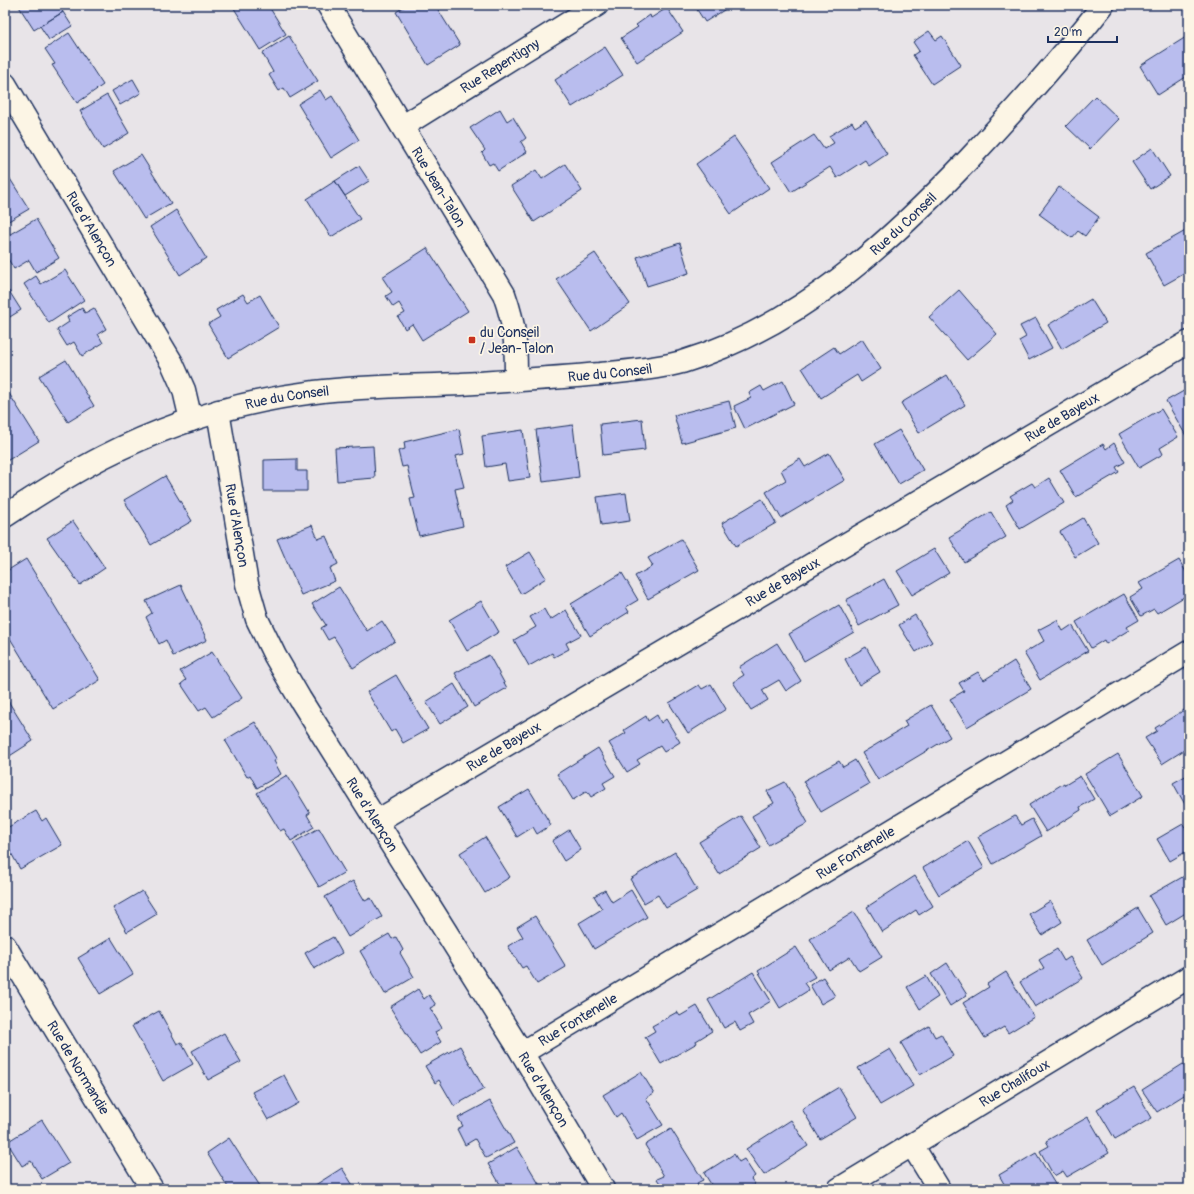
<svg xmlns="http://www.w3.org/2000/svg" width="1194" height="1194" font-family="Pangolin,sans-serif">
	<style>
		.building { fill: #b9bdee; stroke: #1b2f5e }
		.lines { fill: none; stroke-linecap: round; stroke-linejoin: round }
		.minor-casing { stroke: #1b2f5e; stroke-width: 25 }
		.minor { stroke: #fcf5e5; stroke-width: 22 }
		.poi-dot { fill: #c8321e; stroke: #fcf5e5; stroke-width: 1.5 }
		.labels { text-anchor: middle; stroke-width: 3.5; stroke-linejoin: round; paint-order: stroke }
		.street-label { font-size: 14px; fill: #1b2f5e; stroke: #fcf5e5 }
		.poi-label { font-size: 14px; fill: #1b2f5e; stroke: #fcf5e5; text-anchor: start }
	</style>
	<rect width="100%" height="100%" fill="#e8e4e8"/>
	<filter id="ink" filterUnits="userSpaceOnUse"><feTurbulence type="fractalNoise" baseFrequency=".025" numOctaves="2"/><feDisplacementMap in="SourceGraphic" scale="8" xChannelSelector="R" yChannelSelector="G"/><feConvolveMatrix kernelMatrix="1 2 1 2 8 2 1 2 1" color-interpolation-filters="sRGB"/></filter>
	<g filter="url(#ink)">
		<path class="building" d="M18,5h40l5,7 -29,18z
			M232,5h36l18,29 -26,16z
			M407,5h28l25,40 -32,20 -32,-53z
			M694,5h38l-27,17z
			M667,8l16,24 -46,30 -16,-24 17,-11 -2,-2 14,-10 1,3z
			M63,12l9,14 -23,14 -9,-14z
			M929,31l7,9 6,-4 19,29 -29,19 -19,-29 6,-4 -6,-9z
			M69,33l34,52 -26,18 -25,-38 3,-1 -10,-15z
			M289,36l29,45 -28,17 -6,-10 -5,3 -10,-16 4,-3 -11,-19z
			M1186,37l3,4v34l-31,20 -18,-29z
			M605,47l18,28 -51,32 -17,-27z
			M133,79l8,14 -21,12 -8,-14z
			M320,90l6,10 6,-4 27,44 -28,18 -33,-54z
			M107,95l22,38 -26,16 -23,-38z
			M1095,96l24,23 -29,30 -24,-23z
			M500,109l7,12 6,-4 13,21 -5,4 6,10 -29,19 -5,-8 -4,2 -7,-12 3,-3 -15,-22z
			M866,120l21,34 -18,12 -4,-6 -28,18 -7,-11 -39,25 -19,-30 42,-27 10,14 10,-6 -5,-7 23,-14 3,5z
			M734,137l35,51 -38,26 -35,-50z
			M1152,148l18,28 -20,13 -18,-27z
			M141,155l30,48 -27,16 -30,-48z
			M565,164l17,27 -48,31 -23,-36 25,-16 6,9z
			M359,166l10,15 -24,15 -10,-15z
			M7,174l22,35 -24,14v-48z
			M335,181l25,38 -29,18 -24,-38z
			M1059,187l40,30 -14,19 -7,-5 -6,7 -33,-24z
			M176,210l30,48 -26,17 -30,-48z
			M36,219l23,39 -23,14 -7,-12 -15,9 -9,-15v-17z
			M1189,229v42l-25,14 -18,-32z
			M680,243l9,30 -42,13 -10,-29z
			M427,248l41,63 -46,29 -10,-16 -7,5 -7,-12 7,-4 -6,-10 -6,4 -7,-11 6,-4 -10,-15z
			M595,253l35,51 -39,27 -35,-52z
			M65,270l19,30 -35,23 -25,-39 12,-8 5,8z
			M959,290l38,44 -30,26 -38,-43z
			M9,291l12,19 -16,10v-26z
			M243,294l5,8 12,-7 19,32 -51,31 -20,-34 12,-7 -4,-7z
			M1091,299l15,24 -44,26 -14,-24z
			M82,308l3,5 9,-5 12,21 -8,5 5,9 -21,13 -8,-14 -7,4 -10,-16 12,-8 -2,-5z
			M1036,318l16,30 -23,12 -10,-19 7,-4 -6,-11z
			M862,339l19,30 -20,13 -4,-7 -36,23 -19,-30 32,-21 5,7z
			M66,360l28,46 -26,16 -29,-46z
			M947,375l18,30 -46,28 -18,-30z
			M783,381l11,23 -49,25 -11,-23 17,-8 -2,-5 12,-7 3,5z
			M5,387l34,54 -34,21z
			M1189,388v53l-23,-40z
			M729,401l7,27 -54,15 -8,-28z
			M1161,409l17,28 -18,11 3,6 -24,14 -20,-34z
			M642,419l3,31 -42,5 -3,-31z
			M573,425l6,52 -36,5 -7,-52z
			M459,429l5,25 -8,2 8,31 -9,2 8,37 -44,10 -9,-37 5,-1 -8,-32 -5,1 -4,-16 7,-2 -1,-7z
			M523,430l7,48 -22,3 -3,-17 -19,3 -4,-31z
			M899,430l24,40 -24,14 -24,-40z
			M1114,443l11,19 -9,5 3,5 -43,25 -16,-27 43,-26 3,5z
			M373,446l2,32 -38,3 -2,-33z
			M829,453l16,27 -64,38 -15,-26 20,-12 -5,-10 19,-11 5,8z
			M297,459v12h10v20h-43v-31z
			M165,476l27,45 -41,24 -27,-45z
			M1049,478l15,25 -44,26 -14,-24 7,-5 -3,-4 22,-13 3,4z
			M626,493l4,28 -29,4 -4,-28z
			M762,499l14,24 -40,23 -14,-23z
			M991,512l15,25 -42,25 -15,-25z
			M1083,518l15,25 -23,14 -15,-25z
			M73,521l32,47 -25,17 -33,-47z
			M312,525l6,14 8,-3 12,28 -8,4 5,13 -34,14 -24,-56z
			M681,539l18,31 -51,29 -13,-23 18,-10 -5,-8z
			M934,549l15,24 -37,22 -15,-24z
			M530,552l16,26 -25,16 -16,-27z
			M26,559l74,121 -47,29 -48,-79v-58z
			M1179,560l10,17v17l-32,19 -3,-4 -13,7 -11,-19 13,-8 -4,-6z
			M622,573l16,27 -12,7 3,5 -39,24 -19,-32z
			M884,579l14,26 -39,21 -13,-26z
			M181,585l26,55 -34,16 -7,-16 -7,4 -13,-27 6,-4 -6,-12z
			M339,587l28,44 15,-10 13,20 -42,27 -19,-31 -6,3 -7,-12 5,-3 -14,-21z
			M1124,594l15,26 -12,7 2,3 -23,14 -2,-4 -13,8 -15,-26z
			M481,601l18,31 -32,19 -18,-31z
			M839,605l15,27 -50,29 -15,-27z
			M544,609l6,11 16,-10 15,25 -15,8 3,6 -15,8 -2,-4 -23,13 -15,-26 22,-13 -6,-10z
			M915,615l17,27 -16,10 -17,-27z
			M1057,620l6,11 9,-6 16,26 -48,29 -16,-27 20,-12 -6,-11z
			M777,643l24,38 -15,10 -7,-11 -17,10 6,10 -17,10 -18,-28 11,-7 -5,-8z
			M866,647l14,25 -21,13 -14,-26z
			M212,652l30,46 -29,19 -7,-10 -7,4 -18,-27 5,-4 -6,-9z
			M489,655l18,33 -33,19 -19,-34z
			M1014,661l17,28 -64,38 -17,-28 14,-8 -5,-8 19,-11 6,8z
			M396,675l32,54 -25,14 -8,-14 -4,3 -24,-40z
			M454,684l14,23 -28,17 -14,-22z
			M711,684l15,25 -38,24 -19,-30 30,-18 3,4z
			M5,696l28,45 -28,18z
			M931,705l19,32 -72,43 -16,-27 45,-27 -3,-5z
			M1189,707v40l-27,17 -17,-26 12,-7 -2,-3z
			M657,715l4,8 5,-4 14,23 -16,10 -4,-6 -23,14 3,4 -13,8 -18,-29 17,-10 -2,-3 22,-14 2,5z
			M255,722l22,38 -3,1 7,13 -24,14 -7,-13 -3,2 -22,-37z
			M598,748l17,28 -12,7 3,5 -15,9 -4,-6 -14,9 -16,-26z
			M1118,754l25,42 -33,20 -25,-42z
			M855,760l14,24 -48,28 -18,-31 36,-20 4,6z
			M1189,774v33l-2,1 -14,-25z
			M287,775l23,38 -3,2 7,12 -23,14 -7,-12 -4,2 -23,-38z
			M1080,776l14,23 -14,8 1,3 -35,22 -17,-27 35,-22 1,2z
			M785,782l23,41 -40,22 -16,-29 22,-13 -7,-12z
			M529,789l22,36 -14,9 -4,-7 -16,10 -18,-30z
			M36,811l6,10 4,-3 16,27 -42,24 -15,-27v-13z
			M741,816l20,32 -42,26 -20,-32z
			M1015,816l6,9 11,-6 9,17 -48,28 -15,-27z
			M1183,824l6,10v16l-19,11 -13,-22z
			M319,828l26,44 -26,15 -26,-44z
			M569,830l12,20 -17,11 -12,-20z
			M485,837l25,40 -25,16 -25,-40z
			M968,841l16,27 -45,27 -16,-27z
			M675,852l22,38 -31,18 -8,-13 -14,8 -14,-24z
			M1186,875l1,2 2,-2v36l-23,14 -17,-29z
			M915,876l18,30 -14,9 -3,-5 -34,22 -15,-25z
			M353,881l12,20 6,-3 11,19 -34,20 -23,-40z
			M605,890l7,12 19,-12 16,27 -53,32 -15,-26 23,-14 -8,-13z
			M142,891l15,23 -30,18 -14,-24z
			M1050,901l12,21 -20,13 -13,-21z
			M1138,908l15,25 -51,32 -15,-25z
			M854,912l28,45 -23,14 -9,-14 -21,13 -19,-31z
			M535,916l31,51 -29,17 -11,-18 -4,2 -14,-22 15,-9 -6,-10z
			M389,934l3,5 4,-2 7,13 -3,3 14,24 -29,17 -25,-43z
			M333,937l9,16 -28,16 -9,-16z
			M111,938l22,36 -33,20 -22,-36z
			M796,947l19,30 -11,6 5,7 -29,18 -22,-37z
			M1057,949l7,12 6,-4 13,21 -48,29 -15,-25 24,-14 -5,-8z
			M947,963l20,32 -17,11 -19,-32z
			M753,972l18,29 -23,14 5,9 -13,7 -5,-9 -11,6 -16,-28z
			M1006,972l28,45 -26,16 -4,-6 -19,11 -22,-35 26,-16 -2,-3z
			M926,976l12,21 -18,12 -13,-22z
			M823,977l12,19 -14,8 -11,-19z
			M418,989l6,10 5,-4 7,10 -6,3 12,20 -7,4 6,10 -21,13 -30,-48z
			M697,1006l15,25 -16,10 1,2 -36,21 -16,-27 10,-6 -3,-5 25,-14 3,4z
			M159,1011l18,33 4,-2 12,22 -30,17 -31,-55z
			M929,1026l6,11 6,-3 12,22 -33,19 -19,-32z
			M224,1033l17,29 -33,18 -16,-29z
			M460,1046l24,43 -30,17 -15,-26 -4,3 -10,-17z
			M890,1049l23,37 -33,19 -22,-37z
			M1183,1064l6,10v18l-32,20 -15,-22z
			M641,1072l13,21 -8,5 17,27 -26,15 -16,-27 -5,4 -13,-22z
			M284,1075l15,28 -31,17 -16,-28z
			M839,1087l18,30 -37,22 -18,-30z
			M1134,1087l18,31 -37,21 -18,-30z
			M490,1101l24,42 -28,15 -11,-19 -10,6 -8,-16 6,-3 -5,-8z
			M1088,1117l21,36 -42,24 -4,-6 -9,5 -14,-25 9,-5 -3,-5z
			M42,1120l27,43 -27,16 -11,-18 -9,5 -15,-24z
			M791,1120l17,26 -44,29 -18,-26z
			M671,1129l32,51 -6,3 4,6h-37l-7,-10 7,-3 -19,-31z
			M229,1138l31,48 -4,3h-27l-22,-36z
			M517,1147l25,42h-39l-15,-25z
			M1036,1153l22,36h-51l-8,-14z
			M734,1154l5,8 5,-3 11,17 -4,3 4,5 -8,5h-33l-10,-16z
			M342,1168l12,19 -3,2h-42z"/>
		<g class="lines">
			<g class="minor-casing">
				<g id="minor">
					<path id="s1" d="M328,5l176,289c12,34 12,51 12,87"/>
					<path id="s2" d="M5,84l167,279 12,27 7,30"/>
					<path id="s3" d="M403,126l194,-121"/>
					<path id="s4" d="M218,411l29,173 10,35 18,37 25,43 222,354 81,136"/>
					<path id="s5" d="M5,516c32,-21 65,-42 98,-59 66,-34 139,-56 212,-65 48,-6 97,-6 146,-8 47,-3 93,-6 139,-10 27,-3 56,-5 82,-12 117,-36 205,-117 287,-203 47,-50 92,-100 134,-154"/>
					<path id="s6" d="M377,821l812,-479"/>
					<path id="s7" d="M5,946l147,243"/>
					<path id="s8" d="M522,1053l667,-401"/>
					<path d="M912,1145l27,44"/>
					<path id="s9" d="M839,1189l350,-212"/>
				</g>
			</g>
			<use href="#minor" class="minor"/>
		</g>
	</g>
	<rect class="poi-dot" x="468" y="336" width="8" height="8" rx="2"/>
	<g class="labels">
		<g class="street-label">
			<text dy="5" stroke="none"><textPath href="#s3" startOffset="114">Rue Repentigny</textPath></text>
			<text dy="5" stroke="none"><textPath href="#s1" startOffset="213">Rue Jean-Talon</textPath></text>
			<text dy="5" stroke="none"><textPath href="#s5" startOffset="969">Rue du Conseil</textPath></text>
			<text dy="5" stroke="none"><textPath href="#s2" startOffset="169">Rue d'Alençon</textPath></text>
			<text dy="5" stroke="none"><textPath href="#s5" startOffset="633">Rue du Conseil</textPath></text>
			<text dy="5" stroke="none"><textPath href="#s5" startOffset="309">Rue du Conseil</textPath></text>
			<text dy="5" stroke="none"><textPath href="#s6" startOffset="795">Rue de Bayeux</textPath></text>
			<text dy="5" stroke="none"><textPath href="#s4" startOffset="116">Rue d'Alençon</textPath></text>
			<text dy="5" stroke="none"><textPath href="#s6" startOffset="471">Rue de Bayeux</textPath></text>
			<text dy="5" stroke="none"><textPath href="#s6" startOffset="147">Rue de Bayeux</textPath></text>
			<text dy="5" stroke="none"><textPath href="#s4" startOffset="439">Rue d'Alençon</textPath></text>
			<text dy="5" stroke="none"><textPath href="#s8" startOffset="389">Rue Fontenelle</textPath></text>
			<text dy="5" stroke="none"><textPath href="#s8" startOffset="65">Rue Fontenelle</textPath></text>
			<text dy="5" stroke="none"><textPath href="#s7" startOffset="142">Rue de Normandie</textPath></text>
			<text dy="5" stroke="none"><textPath href="#s9" startOffset="205">Rue Chalifoux</textPath></text>
			<text dy="5" stroke="none"><textPath href="#s4" startOffset="763">Rue d'Alençon</textPath></text>
		</g>
		<g class="poi-label">
			<text x="480" y="337">du Conseil<tspan x="480" dy="16">/ Jean-Talon</tspan></text>
		</g>
	</g>
	<rect width="1194" height="1194" fill="none" stroke="#fcf5e5" stroke-width="20"/>
	<rect x="10" y="10" width="1174" height="1174" fill="none" stroke="#1b2f5e" stroke-width="1.5" filter="url(#ink)"/>
	<path d="M1048 36v6h69v-6" fill="none" stroke="#1b2f5e" stroke-width="2"/>
	<text x="1054" y="36" font-size="12" fill="#1b2f5e" stroke="#fcf5e5" stroke-width="3" paint-order="stroke">20 m</text>
</svg>
